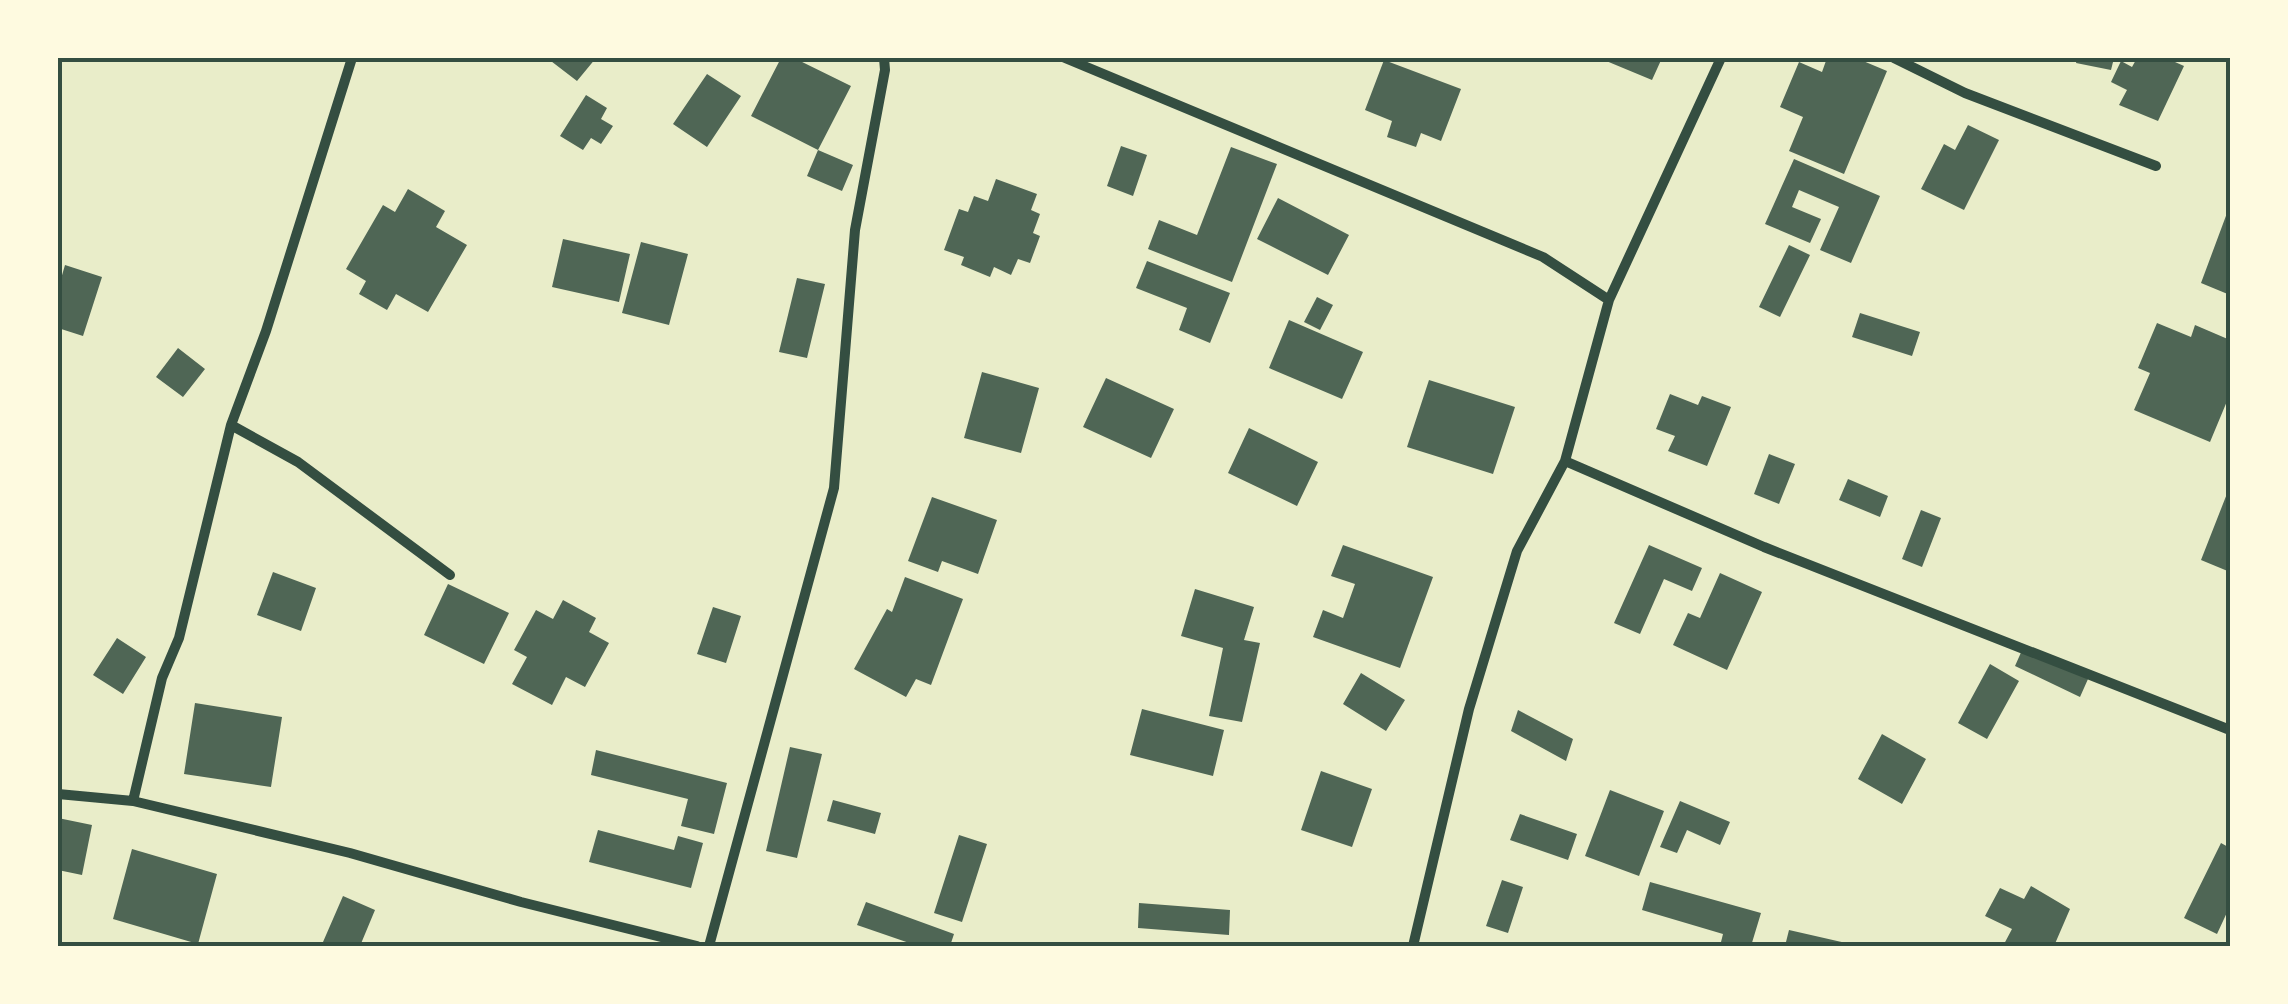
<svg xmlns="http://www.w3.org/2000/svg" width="2288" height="1004" font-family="Figtree,sans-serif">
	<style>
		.building { fill: #4f6655 }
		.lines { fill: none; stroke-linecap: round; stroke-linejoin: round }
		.minor { stroke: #344e41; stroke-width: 10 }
		.neatline { fill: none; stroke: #344e41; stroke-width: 4 }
	</style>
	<rect width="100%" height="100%" fill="#e9edc9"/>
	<path class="building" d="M547,58h49l-19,23z
		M781,58h13l57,28 -33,64 35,15 -11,26 -35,-15 11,-26 -67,-34z
		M1599,58h63l-10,22z
		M1827,58h29l31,13 -43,103 -55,-23 14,-34 -23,-10 19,-45 23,10z
		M2077,58h37l-3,12 -35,-7z
		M2137,58h29l18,8 -26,55 -39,-16 8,-15 -16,-8 10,-21 11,6z
		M1384,60l77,29 -20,52 -20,-8 -5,14 -29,-10 5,-16 -27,-11z
		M707,74l34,22 -34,51 -34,-23z
		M586,95l21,13 -6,11 12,7 -12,18 -10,-6 -8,12 -23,-14z
		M1968,125l31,15 -35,70 -43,-21 23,-45 11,6z
		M1121,146l26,9 -14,41 -26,-10z
		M1231,147l46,17 -45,118 -84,-33 11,-29 38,15z
		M1794,159l86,37 -29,67 -31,-13 19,-43 -40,-17 -7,17 29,12 -11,24 -45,-19z
		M996,179l41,15 -6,16 9,4 -7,19 7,3 -10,27 -12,-4 -7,16 -17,-8 -4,10 -29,-12 3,-8 -20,-7 15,-41 9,3 6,-16 14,5z
		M408,189l37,22 -9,16 31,18 -39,67 -32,-18 -9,16 -28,-16 7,-13 -20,-12 37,-64 12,7z
		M1278,198l71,37 -21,40 -71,-36z
		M2230,205v90l-29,-12z
		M563,239l67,15 -11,48 -67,-15z
		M641,242l47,12 -19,71 -47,-12z
		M1789,245l21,10 -30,62 -21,-10z
		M1147,261l83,32 -20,50 -31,-13 8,-22 -51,-20z
		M65,265l37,12 -19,59 -25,-8v-39z
		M797,278l28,6 -18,74 -28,-6z
		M1317,297l16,8 -13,25 -16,-8z
		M1860,313l60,19 -8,24 -60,-19z
		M1289,320l74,32 -21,47 -73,-31z
		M2157,323l34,14 4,-12 35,15v54l-20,48 -76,-32 16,-37 -12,-5z
		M178,348l27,21 -22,28 -27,-20z
		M982,372l57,16 -18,65 -57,-15z
		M1106,378l68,31 -23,49 -68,-31z
		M1429,380l86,27 -22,67 -86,-27z
		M1670,394l28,11 4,-9 29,11 -24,59 -39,-15 7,-15 -19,-7z
		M1249,428l69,34 -21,44 -69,-33z
		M1769,454l26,10 -16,40 -25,-10z
		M1848,479l40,17 -8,21 -41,-17z
		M2230,486v86l-29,-12z
		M932,497l65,23 -19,54 -36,-13 -4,11 -30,-11z
		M1921,510l20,8 -19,49 -20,-8z
		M1343,545l90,32 -33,91 -87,-31 10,-27 20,8 12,-34 -24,-8z
		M1649,545l53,23 -10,23 -28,-12 -24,55 -26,-11z
		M273,572l43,16 -15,43 -44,-16z
		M1720,573l42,19 -35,78 -54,-25 15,-32 12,5z
		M905,577l58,22 -32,86 -15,-6 -10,18 -52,-28 33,-60 5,3z
		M448,584l61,29 -25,51 -60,-29z
		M1195,589l59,18 -10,33 16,3 -18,79 -33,-6 14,-68 -42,-12z
		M563,600l33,18 -7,14 20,11 -24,44 -19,-10 -14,28 -40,-21 15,-27 -13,-7 22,-40 17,9z
		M713,607l28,9 -15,47 -29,-9z
		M117,638l29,19 -23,37 -30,-19z
		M2023,648l65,31 -8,18 -65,-31z
		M1990,664l29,17 -32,58 -29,-16z
		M1361,673l44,27 -19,31 -43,-27z
		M195,703l87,14 -11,70 -87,-13z
		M1142,709l82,21 -11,46 -83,-21z
		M1518,710l55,29 -7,22 -55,-30z
		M1882,734l44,25 -24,45 -44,-25z
		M790,747l32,7 -25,104 -31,-7z
		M596,750l131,33 -13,51 -33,-8 7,-27 -97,-24z
		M1321,771l51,18 -20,58 -51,-17z
		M1610,790l54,21 -25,65 -54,-20z
		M833,800l48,13 -6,21 -48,-13z
		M1680,801l50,21 -10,23 -33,-15 -10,23 -17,-6z
		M1520,814l57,20 -9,26 -58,-20z
		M58,818l34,7 -10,50 -24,-5z
		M598,830l76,20 4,-14 25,7 -12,45 -102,-26z
		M959,835l28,9 -25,78 -28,-9z
		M2221,843l9,5v58l-13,28 -33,-16z
		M132,849l85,25 -19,70 -85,-25z
		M1502,880l21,7 -15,46 -22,-7z
		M1650,882l111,31 -10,33h-31l3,-12 -81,-24z
		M2031,886l39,23 -16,37h-51l9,-17 -27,-13 15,-28 24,11z
		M343,896l32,14 -15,36h-27l-10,-4z
		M866,902l88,32 -4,12h-32l-61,-21z
		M1139,903l91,7 -1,25 -91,-7z
		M1789,930l57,13 -1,3h-60z"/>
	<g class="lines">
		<path class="minor" d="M1065,58l478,199 66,43
			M1894,58l71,35 191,73
			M231,425l67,37 152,113
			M1565,461l199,86 466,183
			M58,794l75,7 217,52 171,49 176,44
			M133,801l29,-123 17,-40 52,-213 35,-94 86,-273
			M709,946l125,-458 21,-258 30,-160 -1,-12
			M1413,946l56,-237 48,-158 48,-90 44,-161 112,-242"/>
	</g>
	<rect width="2288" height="1004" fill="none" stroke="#fefae0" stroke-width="120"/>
	<rect x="60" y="60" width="2168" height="884" class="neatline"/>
</svg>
